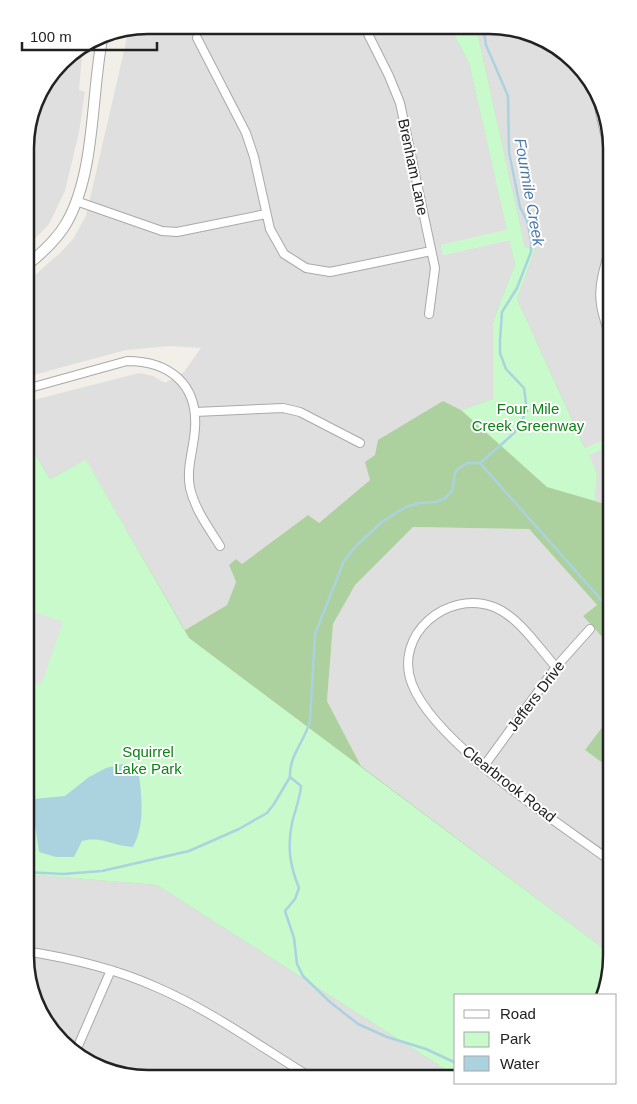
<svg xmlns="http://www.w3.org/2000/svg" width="637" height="1104" font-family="Arial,sans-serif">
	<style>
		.residential { fill: #e0dfdf }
		.forest { fill: #add19e }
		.park { fill: #c8facc }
		.parking { fill: #e2e2e2 }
		.water { fill: #aad3df }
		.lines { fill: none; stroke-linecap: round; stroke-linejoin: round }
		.stream { stroke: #aad3df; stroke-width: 2.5 }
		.minor-casing { stroke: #a9a9a9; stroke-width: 10 }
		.tertiary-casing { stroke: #a9a9a9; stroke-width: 12 }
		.minor { stroke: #fff; stroke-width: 8 }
		.tertiary { stroke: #fff; stroke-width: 10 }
		.labels { text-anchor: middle; stroke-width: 4; stroke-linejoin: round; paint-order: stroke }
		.street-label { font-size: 15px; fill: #222; stroke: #fff }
		.park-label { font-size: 15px; fill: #0c8416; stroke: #fff }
		.water-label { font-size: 16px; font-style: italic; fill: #4a7aab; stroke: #fff }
		.rim { fill: none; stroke: #222; stroke-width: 2.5 }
	</style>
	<rect width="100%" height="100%" fill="#f2efe9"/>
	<path class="residential" d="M148,25l302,2 19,36 38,167 -66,15 2,10 67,-15 5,24 -22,58v77l-32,11 -83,39 -8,31 -51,44 -11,-9 -66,49 -13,1 7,17 -9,23 -42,25 -99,-171 -36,21 -24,-41v-37l113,-29 14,3 12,7 19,-11 17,-24 -31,-2 -44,4 -100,27v-94l35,-31 12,-13 13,-23 43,-187z
		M476,27h37l57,28 35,53 7,40v289l-27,11 -68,-149 18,-50 -10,-2z
		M83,45l-4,45 6,2 -6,40 -14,59 -16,33 -23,24v-116l12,-39 29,-37z
		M612,444v62l-17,-5 2,-27 -8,-19z
		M413,527l116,2 68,76 -14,11 29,32v66l-27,36 27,20v185l-251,-189 -34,-65 6,-77 21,-39z
		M25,874l132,11 295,188 -321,5 -64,-29 -35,-53 -7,-40z"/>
	<path class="forest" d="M450,27h26l49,220 10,2 -18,50 80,175 -2,27 17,5v142l-29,-32 14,-11 -68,-76 -116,-2 -58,58 -22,39 -6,77 34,65 251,189v10l-12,30h-144v78h-5l-294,-188 -132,-11 1,-435 24,40 36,-19 99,170 42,-25 9,-23 -7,-17 7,-6 6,5 66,-49 11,8 51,-43 -5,-18 10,-7 3,-15 65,-39 18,9 32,-11v-77l22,-58 -46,-201z
		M612,714v56l-27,-20z"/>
	<path class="park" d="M450,27h26l49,220 10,2 -18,50 68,149 27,-11v7l-23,11 8,19 -2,27 -48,-14 -86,-77 32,-11v-77l22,-58 -6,-24 -66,15 -2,-10 66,-15 -38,-167z
		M26,439l24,40 36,-19 103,178 423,317v10l-12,30h-144v78h-5l-294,-188 -132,-11z"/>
	<path class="parking" d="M35,612l28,10 -22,63 -16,-6v-39z"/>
	<path class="water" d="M123,764l16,11c3,25 6,50 -6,72 -21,-1 -30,-11 -51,-6l-8,16h-18l-17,-5 -7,-48 2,-5 31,-3 24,-19 17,-9z"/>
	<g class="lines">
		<path class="stream" d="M480,463l132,149
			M290,777c-1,-22 15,-36 20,-56l5,-87 29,-73 13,-16 26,-24 23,-14 13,-4 17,-1 9,-4 7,-7 3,-18 3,-4 9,-6h13l22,-19 13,-12 12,-21 -3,-23 -18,-19 -6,-16v-13l2,-28 15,-24 14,-36v-12l-4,-19 -7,-14 -11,-55 -1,-56 -22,-51 -3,-18
			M290,777l11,9c-1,13 -6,24 -9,37 -5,24 -2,43 7,65l-4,11 -10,12 9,27 3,26 6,12 27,26 28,22 29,13 39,12 30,14
			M25,872l38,2 39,-3 87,-20 50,-22 28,-16 7,-9 16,-27"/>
		<g class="minor-casing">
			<path id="minor" d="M364,26l25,50 11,27 35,165 -6,46
				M197,38l49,95 8,24 16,72 14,25 22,14 24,4 101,-21
				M596,94l16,71
				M76,201l86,30 15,1 89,-18
				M612,339c-19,-42 -12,-56 0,-98
				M26,389l101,-28c42,0 71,23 68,67 -1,21 -9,39 -5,60 5,22 19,40 30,58
				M195,412l88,-4 17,4 60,31
				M556,667c-18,-20 -37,-50 -62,-60 -47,-18 -101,28 -82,77 23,60 147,139 200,178
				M484,766l72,-99 34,-38
				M25,951c45,7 89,17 131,36 54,23 102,58 151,88
				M75,1053l36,-83"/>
		</g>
		<g class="tertiary-casing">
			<path id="tertiary" d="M26,266c15,-12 31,-26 41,-44 29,-51 24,-131 36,-188"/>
		</g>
		<use href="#minor" class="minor"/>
		<use href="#tertiary" class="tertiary"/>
	</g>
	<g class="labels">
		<g class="street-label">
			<text transform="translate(413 167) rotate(78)" y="5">Brenham Lane</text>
			<text transform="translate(536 696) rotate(-53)" y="5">Jeffers Drive</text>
			<text transform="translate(509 784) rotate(38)" y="5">Clearbrook Road</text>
		</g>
		<g class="park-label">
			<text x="528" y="414">Four Mile<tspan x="528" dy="17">Creek Greenway</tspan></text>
			<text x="148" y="757">Squirrel<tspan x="148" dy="17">Lake Park</tspan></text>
		</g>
		<g class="water-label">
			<text transform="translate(530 192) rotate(80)" y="6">Fourmile Creek</text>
		</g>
	</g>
	<path d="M0 0H637V1104H0ZM148 34H489A114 114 0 0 1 603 148V956A114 114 0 0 1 489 1070H148A114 114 0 0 1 34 956V148A114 114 0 0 1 148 34Z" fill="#fff" fill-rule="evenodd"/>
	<path class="rim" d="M148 34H489A114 114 0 0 1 603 148V956A114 114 0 0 1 489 1070H148A114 114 0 0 1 34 956V148A114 114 0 0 1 148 34Z"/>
	<rect x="454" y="994" width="162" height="90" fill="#ffffff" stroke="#a7a7a7"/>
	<rect x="464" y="1010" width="25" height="8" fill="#ffffff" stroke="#a7a7a7"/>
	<text x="500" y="1019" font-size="15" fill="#222222">Road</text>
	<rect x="464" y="1032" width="25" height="15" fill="#c8facc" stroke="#a7a7a7"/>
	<text x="500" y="1044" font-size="15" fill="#222222">Park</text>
	<rect x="464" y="1056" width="25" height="15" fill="#aad3df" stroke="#a7a7a7"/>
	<text x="500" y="1069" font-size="15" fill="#222222">Water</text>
	<path d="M22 42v8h135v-8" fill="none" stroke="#222222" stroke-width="2.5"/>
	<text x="30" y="42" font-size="15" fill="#222222" stroke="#ffffff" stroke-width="4" paint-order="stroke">100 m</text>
</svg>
